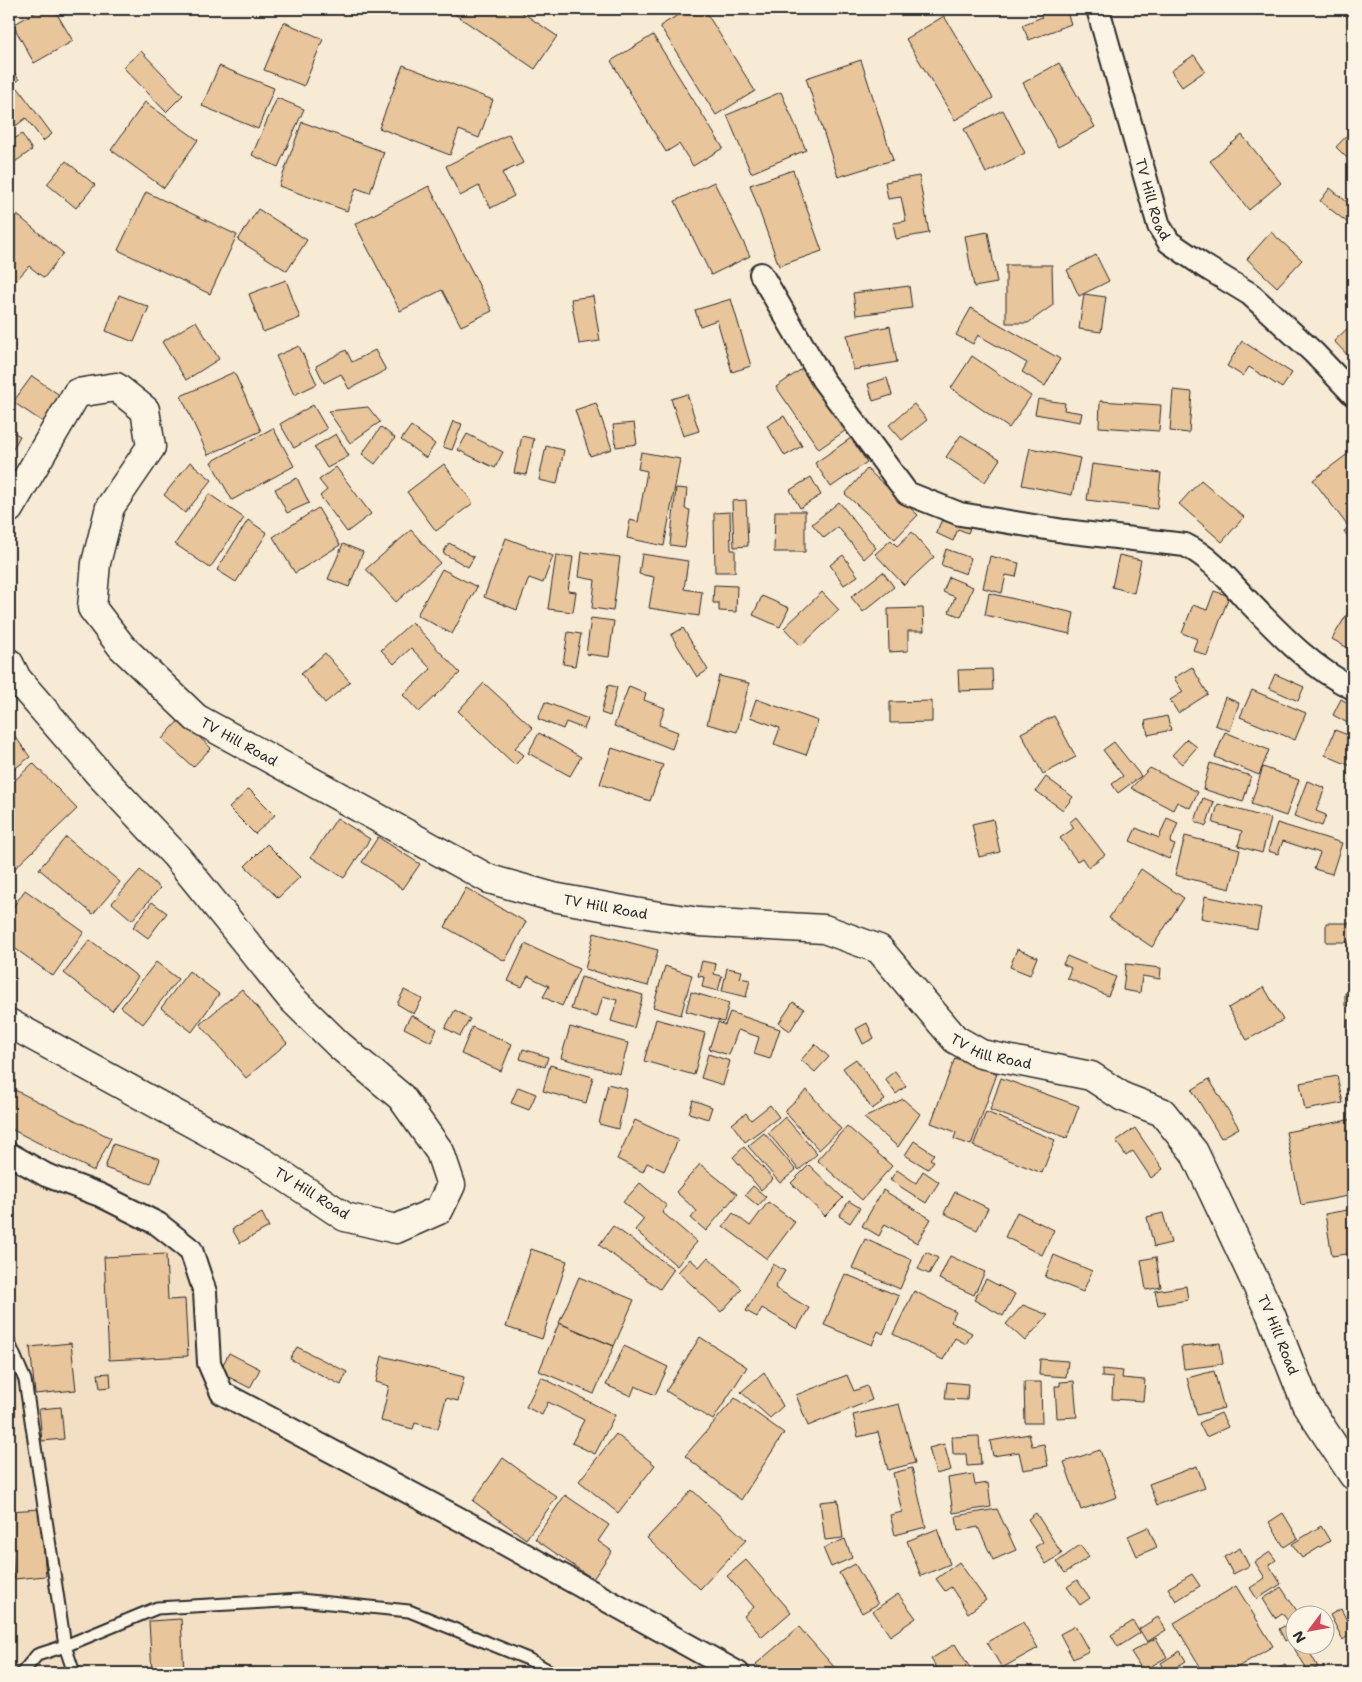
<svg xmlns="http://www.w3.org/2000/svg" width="1362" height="1682" font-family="'Shantell Sans',sans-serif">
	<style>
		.built { fill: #f3e0c4 }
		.building { fill: #e8c59a; stroke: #2b2b2b }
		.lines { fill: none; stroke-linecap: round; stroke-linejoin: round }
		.service-casing { stroke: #2b2b2b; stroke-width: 15 }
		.minor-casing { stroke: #2b2b2b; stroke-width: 26 }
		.tertiary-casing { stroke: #2b2b2b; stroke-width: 31 }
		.service { stroke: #fcf5e5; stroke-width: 11 }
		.minor { stroke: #fcf5e5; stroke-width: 22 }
		.tertiary { stroke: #fcf5e5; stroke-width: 28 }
		.labels { text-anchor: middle; stroke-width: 4; stroke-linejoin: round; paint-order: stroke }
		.street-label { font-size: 14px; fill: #2b2b2b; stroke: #fcf5e5 }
	</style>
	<rect width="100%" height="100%" fill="#f8ebd6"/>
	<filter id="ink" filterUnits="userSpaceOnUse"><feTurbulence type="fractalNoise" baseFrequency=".02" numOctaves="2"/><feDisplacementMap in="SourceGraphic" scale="10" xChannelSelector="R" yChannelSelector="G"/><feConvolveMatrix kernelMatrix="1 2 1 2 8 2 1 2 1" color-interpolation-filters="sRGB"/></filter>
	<g filter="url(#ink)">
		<path class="built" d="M9,1158l182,92 31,143 516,280h-729z"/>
		<path class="building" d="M41,9h13l19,32 -39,22 -21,-38z
			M447,9h70l40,27 -22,33z
			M688,9h16l51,82 -39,24 -56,-89z
			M1038,9h28l5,15 -42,16 -7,-15 20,-8z
			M944,16l49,82 -38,22 -49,-81z
			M284,22l39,17 -19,47 -40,-16z
			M653,35l70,113 -30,18 -14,-22 -13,8 -55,-91z
			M141,51l42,44 -17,17 -43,-45z
			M1194,55l11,16 -23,16 -11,-16z
			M861,60l32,100 -55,17 -32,-99z
			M1059,63l36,64 -37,20 -35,-64z
			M9,64l10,16 -10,6z
			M403,65l90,35 -14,38 -20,-8 -9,25 -71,-27z
			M219,66l55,22 -16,41 -56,-23z
			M18,88l34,46 -9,7 -17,-23 -17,13v-36z
			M781,92l25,58 -55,23 -24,-58z
			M277,98l27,11 -26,58 -26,-12z
			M145,102l53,38 -34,48 -53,-38z
			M1003,110l22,43 -39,20 -22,-44z
			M302,122l82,30 -14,41 -14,-5 -9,23 -68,-25z
			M1353,129v23l-6,6 -11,-11z
			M22,134l10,16 -23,16v-24z
			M509,134l14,29 -21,10 12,23 -23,12 -12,-22 -19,10 -14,-30z
			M1242,135l39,48 -32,27 -39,-49z
			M66,161l29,24 -19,23 -29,-24z
			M793,170l29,81 -43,15 -29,-81z
			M919,176l10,57 -33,6 -3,-16 13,-2 -5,-24 -13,2 -3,-17z
			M714,182l36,74 -39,19 -36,-74z
			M429,186l63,125 -31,15 -19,-36 -42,21 -45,-87z
			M1330,188l22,18 1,-2v23l-33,-26z
			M146,192l91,43 -27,59 -92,-44z
			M9,208l54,45 -19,25 -15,-12 -16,18 -4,-3z
			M258,209l49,31 -20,31 -49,-31z
			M988,232l9,51 -23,4 -9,-51z
			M1271,232l31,28 -25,27 -30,-28z
			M1096,255l13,26 -30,15 -12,-26z
			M1006,265h46l1,40 -25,18h-22z
			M286,280l14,38 -37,14 -14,-38z
			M909,286l3,22 -56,7 -3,-22z
			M1084,294l22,3 -5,35 -22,-3z
			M119,295l30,12 -15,35 -28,-11z
			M593,296l7,45 -21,3 -8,-45z
			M731,299l20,67 -19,6 -15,-52 -17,6 -5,-16z
			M971,308l89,51 -15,27 -23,-14 5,-9 -49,-28 -5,9 -17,-9z
			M196,321l23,38 -33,21 -24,-38z
			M1351,325l2,2v34l-19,-20z
			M890,326l7,36 -44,8 -6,-35z
			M1242,341l50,32 -10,15 -33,-21 -6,9 -16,-10z
			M299,346l18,38 -23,11 -18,-39z
			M346,350l6,12 23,-12 11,20 -37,19 -8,-15 -17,9 -8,-17z
			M972,356l59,40 -22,32 -58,-40z
			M806,366l43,62 -30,21 -43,-62z
			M234,372l27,59 -53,24 -27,-59z
			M32,376l29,20 -18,26 -30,-20z
			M887,378l5,17 -19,6 -5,-17z
			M1173,390l19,2 -3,41 -19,-2z
			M687,394l12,37 -16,5 -12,-37z
			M1038,399l27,4 -1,7 18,3 -2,9 -45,-8z
			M1100,401l61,4 -2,26 -60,-4z
			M596,403l16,46 -22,7 -15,-46z
			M914,404l13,16 -25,20 -13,-15z
			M313,405l14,24 -33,19 -14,-24z
			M368,407l12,15 -30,21 -22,-32z
			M784,416l18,30 -17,10 -18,-30z
			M453,421l9,3 -10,26 -9,-3z
			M634,423l3,21 -21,3 -3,-22z
			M411,426l24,18 -9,14 -25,-18z
			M381,427l14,11 -20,26 -13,-10z
			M273,428l21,38 -62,34 -21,-38z
			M9,430l11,6 -11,20z
			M336,434l13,22 -22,12 -13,-21z
			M467,434l36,18 -8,16 -37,-18z
			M961,435l39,24 -15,23 -39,-25z
			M522,436l12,3 -8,36 -12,-2z
			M851,438l16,24 -36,25 -16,-24z
			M546,446l18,4 -7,34 -18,-4z
			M1030,448l50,10 -8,37 -50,-10z
			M1353,450v71l-6,4 -34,-45z
			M641,452l39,7 -16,87 -37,-8 3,-18 8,2 9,-51 -9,-2z
			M190,462l22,18 -27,33 -21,-18z
			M444,464l29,39 -37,28 -29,-39z
			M1092,464l69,9 -4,36 -70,-9z
			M336,467l35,47 -24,18 -27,-36 7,-6 -8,-10z
			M867,469l51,46 -23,24 -50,-45z
			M811,477l10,18 -21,13 -10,-18z
			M297,478l12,25 -22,10 -12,-24z
			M1201,480l43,37 -22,25 -43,-38z
			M676,488l11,1 -2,20 5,1 -5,37 -15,-2z
			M209,494l35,24 -34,50 -35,-24z
			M746,500l2,46 -14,1 -2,-46z
			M839,502l37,46 -12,11 -26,-32 -14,11 -12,-14z
			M318,508l22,37 -45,28 -22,-36z
			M775,511h30v41h-31z
			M730,512l1,38h4v22h-20l-1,-59z
			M944,515l27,11 -3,7 -10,-4 -5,12 -17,-8z
			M248,520l19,13 -31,49 -19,-12z
			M1353,524v20l-9,-13z
			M411,530l29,33 -44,39 -30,-33z
			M912,532l22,25 -30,28 -29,-31 16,-14 6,6z
			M506,538l47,18 -10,27 -14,-5 -12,32 -33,-13z
			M449,543l25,14 -6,10 -25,-14z
			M343,544l20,8 -14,35 -21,-8z
			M946,549l25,9 -5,16 -25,-9z
			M582,552l38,5 -7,54 -21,-3 3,-28 -16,-3z
			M642,554l46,7 -4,28 18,3 -3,24 -50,-8 5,-31 -15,-3z
			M556,555l17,2 -5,34 8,1 -3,20 -25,-3z
			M843,555l15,21 -14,9 -14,-20z
			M1119,555l22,5 -7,33 -22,-6z
			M990,556l29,7 -3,14 -10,-2 -4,18 -19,-5z
			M442,569l35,18 -25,47 -35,-19z
			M883,572l11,15 -31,25 -12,-15z
			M949,577l24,10 -12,30 -12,-5 6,-15 -12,-5z
			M714,585l23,1 -1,26 -17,-1v-8h-6z
			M1214,591l15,5 -22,60 -14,-6 4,-11 -15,-6 11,-28 14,5z
			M822,592l17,18 -38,36 -17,-18z
			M989,593l85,20 -4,21 -85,-19z
			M762,596l27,12 -9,19 -27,-12z
			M1353,604v47l-21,-12z
			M923,608l1,23h-16v20l-19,1 -1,-43z
			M591,618l23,3 -5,36 -23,-3z
			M412,622l48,51 -41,39 -16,-17 28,-26 -20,-21 -17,16 -13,-14z
			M683,628l25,42 -11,7 -26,-42z
			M568,632l13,2 -6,32 -12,-2z
			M325,653l25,29 -25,21 -24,-29z
			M1192,667l16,27 -30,19 -8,-13 13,-8 -9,-14z
			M992,669l1,21 -34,1 -1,-21z
			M1275,674l29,13 -6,14 -29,-13z
			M719,676l30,7 -12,49 -30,-8z
			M484,683l49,45 -18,20 9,7 -9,10 -57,-54z
			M608,685l9,2 -7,29 -9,-3z
			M629,686l17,7 -2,7 21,8 -6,17 19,7 -6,17 -58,-23z
			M1252,690l54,23 -11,27 -55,-23z
			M1225,697l14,6 -9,28 -15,-6z
			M756,699l62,22 -12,34 -32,-11 6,-16 -30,-11z
			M1341,699l12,7v20l-20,-11z
			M932,701v21l-42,1v-21z
			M545,702l43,17 -4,10 -18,-7 -3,7 -25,-10z
			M1054,716l22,41 -33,17 -22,-41z
			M1167,716l4,14 -23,5 -3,-14z
			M180,719l31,29 -18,19 -31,-28z
			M9,728l21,29 -21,16z
			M1335,730l18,7v30l-28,-12z
			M1225,732l44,18 -10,25 -44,-18z
			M539,733l42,24 -11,19 -42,-23z
			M1187,739l10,8 -15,17 -10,-9z
			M1114,742l27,34 -23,17 -6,-9 11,-8 -20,-26z
			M612,748l51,17 -13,36 -50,-17z
			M33,763l44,46 -68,65v-88z
			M1210,763l41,13 -8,26 -40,-13z
			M1263,767l36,13 -13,36 -35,-12z
			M1150,768l48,24 -8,16 -13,-6 -4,8 -42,-22z
			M1046,777l27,20 -10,13 -27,-19z
			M1307,781l18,7 -9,23 10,4 -4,11 -28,-10z
			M249,789l26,26 -20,19 -26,-26z
			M1203,798l11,4 -8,24 -11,-5z
			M1218,804l53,15 -9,34 -24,-7 4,-15 -29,-8z
			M1076,817l29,38 -17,12 -6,-9 -5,3 -17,-23 14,-10 -4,-6z
			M337,818l33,21 -26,39 -33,-21z
			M1167,818l11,5 -8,20 5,2 -6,14 -39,-18 6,-13 23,10z
			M993,819l7,33 -21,5 -7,-33z
			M1277,823l65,20 -10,31 -18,-5 6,-16 -37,-12 -5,13 -10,-3z
			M1185,836l55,14 -10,39 -55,-14z
			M66,837l54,45 -27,32 -54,-45z
			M378,837l42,27 -17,25 -41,-27z
			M267,844l33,33 -22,21 -33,-32z
			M1141,869l43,29 -32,49 -43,-29z
			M140,870l20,18 -28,32 -20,-17z
			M466,888l60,34 -21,39 -60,-34z
			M25,890l59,42 -31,44 -44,-32v-31z
			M1205,896l56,12 -4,22 -56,-12z
			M152,902l15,11 -19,25 -15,-11z
			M1326,923h27v19h-27z
			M594,933l64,17 -10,36 -63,-17z
			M90,940l48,37 -26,34 -48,-38z
			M525,944l54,25 -17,37 -19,-9 6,-11 -21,-10 -6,11 -14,-6z
			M1017,949l20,8 -7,18 -20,-8z
			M1067,956l49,21 -8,19 -41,-18 4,-10 -8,-4z
			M702,961l14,3 -2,10 8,2 -4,15 -16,-4 2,-10 -6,-1z
			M156,962l22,17 -35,45 -22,-17z
			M1126,964l35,4 -1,11 -18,-3 -2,17 -17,-3z
			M665,966l27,9 -11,40 -28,-8z
			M727,968l15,3 -2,7 10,2 -4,17 -24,-6z
			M189,971l30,23 -27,38 -31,-24z
			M581,977l62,18 -9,33 -23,-7 6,-21 -14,-4 -6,21 -26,-8z
			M1264,987l19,33 -36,20 -19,-32z
			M242,989l45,54 -41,35 -46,-54z
			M404,990l18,9 -8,15 -17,-10z
			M691,992l38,11 -5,19 -38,-11z
			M1345,993h8v13h-8z
			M793,1002l11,7 -14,22 -11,-8z
			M455,1010l15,9 -10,17 -15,-8z
			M730,1012l50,17 -10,30 -16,-5 5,-17 -21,-7 -9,25 -20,-6 9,-27 7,3z
			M411,1015l26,14 -6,13 -27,-14z
			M656,1019l49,14 -11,42 -50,-14z
			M1348,1020h5v50h-3z
			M867,1023l7,15 -11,6 -7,-15z
			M472,1027l40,17 -11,27 -40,-17z
			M570,1027l58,16 -8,31 -59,-16z
			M815,1044l14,13 -14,15 -14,-12z
			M523,1049l25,8 -3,10 -25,-8z
			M708,1054l22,7 -7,24 -22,-7z
			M955,1058l42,16 -26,71 -17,-6 2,-7 -25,-9z
			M856,1059l29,41 -13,9 -29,-41z
			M550,1065l43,12 -7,26 -43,-12z
			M895,1071l11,15 -10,8 -11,-15z
			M1337,1076l6,27 -38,7 -5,-27z
			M1001,1078l78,28 -12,32 -77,-28z
			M1209,1079l30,49 -18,10 -29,-48z
			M608,1084l19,5 -9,40 -19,-5z
			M9,1087l102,51 -17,33 -85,-43z
			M518,1087l18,7 -7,16 -18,-7z
			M807,1090l34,39 -22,21 -35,-39z
			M903,1099l17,15 -22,33 -34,-29z
			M693,1100l19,7 -4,12 -19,-6z
			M770,1105l9,12 -34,25 -13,-18 14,-11 5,7z
			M986,1112l69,28 -13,33 -69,-27z
			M785,1117l32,37 -18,16 -31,-37z
			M1353,1119v76l-52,10 -15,-73z
			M635,1120l43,20 -14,31 -17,-8 -4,9 -26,-13z
			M847,1126l45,40 -30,34 -45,-40z
			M1135,1128l28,41 -12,9 -18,-27 -7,5 -10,-15z
			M764,1133l32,37 -16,13 -32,-37z
			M914,1141l20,13 -4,5 4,2 -6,8 -23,-14z
			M113,1144l47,15 -9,25 -46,-16z
			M744,1147l29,32 -12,11 -28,-33z
			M700,1164l37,30 -31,37 -15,-13 6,-7 -21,-19z
			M809,1165l34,33 -18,18 -34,-33z
			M897,1170l19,13 7,-12 16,11 -13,21 -36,-23z
			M640,1183l27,23 -5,6 35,30 -20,24 -42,-36 9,-11 -21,-17z
			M753,1186l13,11 -8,9 -13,-11z
			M883,1190l48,29 -14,24 -32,-19 -6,12 -17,-10z
			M955,1192l33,16 -11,22 -33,-17z
			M849,1201l11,7 -10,15 -11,-7z
			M768,1202l27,20 -28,37 -44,-33 10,-13 17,13z
			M1353,1209v44l-21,3 -7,-42z
			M1017,1212l37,18 -12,25 -37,-18z
			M262,1213l7,14 -29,16 -8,-14z
			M1163,1213l8,30 -17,4 -7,-30z
			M613,1226l61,43 -14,20 -61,-44z
			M865,1239l47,21 -12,29 -48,-21z
			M531,1249l36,12 -25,78 -36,-12z
			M926,1252l12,6 -9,16 -11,-5z
			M166,1254l2,46 17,-1 3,57 -79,4 -5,-103z
			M1054,1255l38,16 -9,21 -38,-15z
			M950,1256l35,16 -11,23 -35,-16z
			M708,1257l34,32 -21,23 -43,-40 12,-13 9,8z
			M1156,1257l5,30 -15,3 -5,-30z
			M773,1264l12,7 -10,17 34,20 -12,21 -35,-21 -5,9 -11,-6z
			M845,1274l54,22 -16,38 -5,-3 -6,14 -48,-20z
			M579,1277l55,23 -20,46 -55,-23z
			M986,1279l29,15 -12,22 -29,-16z
			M1186,1286l2,14 -30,5 -3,-14z
			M914,1291l42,21 -5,10 21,11 -6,11 -11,-6 -12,22 -50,-26z
			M1023,1305l25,10 -23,26 -19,-17z
			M559,1323l55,23 -20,48 -55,-23z
			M700,1337l47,30 -34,53 -47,-29z
			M71,1343l5,47 -41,4 -5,-47z
			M1220,1343l3,21 -39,5 -3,-22z
			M624,1346l44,21 -13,28 -20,-9 -4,10 -25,-11z
			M297,1347l50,25 -6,13 -51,-26z
			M229,1353l31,16 -10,19 -31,-16z
			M382,1356l82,21 -6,24 -12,-3 -8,31 -23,-6 -2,6 -32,-8 8,-35 -13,-4z
			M1040,1359l28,2 -2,16 -27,-2z
			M1102,1369l21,2 -1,7 23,2 -2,21 -31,-2 1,-21 -11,-1z
			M1214,1371l10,37 -27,7 -10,-37z
			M764,1372l19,34 -13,12 -29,-26z
			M110,1373l1,14 -11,1 -2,-14z
			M847,1375l7,16 13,-5 5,14 -64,26 -12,-31z
			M541,1377l74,38 -20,39 -23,-11 12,-23 -36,-18 -6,13 -16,-8z
			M1074,1381l3,36 -20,1 -2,-32h5v-4z
			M947,1382l21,2 -1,16 -22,-1z
			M1024,1382h17l1,41h-17z
			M735,1398l49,35 -43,67 -56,-44z
			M899,1404l16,59 -27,7 -10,-38 -20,5 -5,-22z
			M61,1407l3,32 -22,2 -3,-32z
			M1221,1413l7,14 -22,10 -7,-14z
			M616,1434l39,31 -37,48 -39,-32z
			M1029,1434l3,12 12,-2 4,22 -25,4 -4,-18 -26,4 -3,-15z
			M979,1436l2,29 -14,1 -1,-12h-13l-1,-17z
			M944,1444l7,26 -15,4 -7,-26z
			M1100,1450l17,47 -36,13 -17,-48z
			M503,1458l54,39 -31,42 -53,-38z
			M1197,1466l8,22 -48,17 -8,-21z
			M912,1468l14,59 -31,8 -5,-20 12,-3 -9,-39z
			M973,1474l2,11 13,-2 3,24 -38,6 -5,-35z
			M692,1490l54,50 -46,49 -53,-51z
			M565,1495l44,30 -11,16 14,10 -19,28 -58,-40z
			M838,1500l5,38 -18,2 -5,-38z
			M40,1509l6,67 -32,3 -5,-68z
			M997,1509l19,41 -23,10 -15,-33 -20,4 -2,-15z
			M1036,1513l26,41 -16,10 -11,-17 8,-5 -15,-23z
			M1283,1513l15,25 -14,9 -15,-25z
			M1321,1526l9,15 -28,17 -10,-14z
			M1148,1527l9,20 -20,9 -9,-20z
			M937,1529l13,35 -29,12 -14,-35z
			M845,1539l7,19 -21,9 -8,-19z
			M1080,1545l9,12 -24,16 -8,-11z
			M1240,1548l9,18 -16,8 -9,-17z
			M1270,1552l6,8 -7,5 12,19 -24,15 -7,-11 15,-10 -10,-16z
			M746,1560l45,52 -29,25 -18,-21 10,-9 -27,-31z
			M959,1562l27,38 -18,13 -17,-26 -6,4 -9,-12z
			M855,1564l23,40 -16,9 -23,-40z
			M1192,1574l8,12 -24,15 -8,-13z
			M1077,1580l13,18 -10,7 -13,-18z
			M1236,1586l37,60 -45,27h-24l-30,-50z
			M1281,1587l18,27h-5l-6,7 -6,-8 -7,5 -12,-19z
			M898,1594l18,24 -26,18 -17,-25z
			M1341,1609l12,23 -10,8 -13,-25z
			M1158,1617l8,13 -19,12 -8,-13z
			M181,1619l3,54h-32l-3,-52z
			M1294,1620v16l-9,5 -6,-12z
			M1133,1621l7,12 -22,14 -7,-12z
			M1023,1622l15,26 -36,20 -15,-26z
			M1075,1626l14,25 -16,8 -13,-25z
			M799,1627l36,41 -6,5h-33l-5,-5 -6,5h-21l-8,-9z
			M1156,1638l11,19 -24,14 -12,-19z
			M955,1644l18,29h-36l2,-2 -8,-12z
			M1294,1644h11l13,23 -9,5 -17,-27z
			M1180,1651l6,10 -19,12 -6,-10z
			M1285,1665l4,8h-18z"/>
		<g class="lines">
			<g class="service-casing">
				<path id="service" d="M9,1343l16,37 40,266 9,27
					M22,1673l15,-18 28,-9 92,-38 143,-8 109,11 119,48 25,14"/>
			</g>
			<g class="minor-casing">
				<g id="minor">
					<path id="s1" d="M1098,9l61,217 10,16 35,24 46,28 64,59 39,41"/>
					<path d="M761,274l62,106 84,113 53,21 104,17 121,14c25,12 41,32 60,53 32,33 66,70 108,90"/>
					<path d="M9,1154l37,21 54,20 58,29 33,26 14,42 4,71 13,30 260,138 256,142"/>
				</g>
			</g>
			<g class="tertiary-casing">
				<g id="tertiary">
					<path id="s2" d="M9,509l68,-116 39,-6 29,23 6,37 -41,60 -14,56 -4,45 30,39 74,71 293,161 64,18 81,15 65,10 125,7 55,20 76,90 26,15 110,22 32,21 39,15 32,40 77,163 35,89 47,71"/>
					<path d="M9,663l8,16 83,96 76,81 114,141 49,48 62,52 39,55 11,33 -12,25 -43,19 -51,-12 -82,-55 -254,-139"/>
				</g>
			</g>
			<use href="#service" class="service"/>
			<use href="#minor" class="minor"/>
			<use href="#tertiary" class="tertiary"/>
		</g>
	</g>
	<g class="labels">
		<g class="street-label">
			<text dy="5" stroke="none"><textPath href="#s1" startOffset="198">TV Hill Road</textPath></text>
			<text dy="5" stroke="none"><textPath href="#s2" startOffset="625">TV Hill Road</textPath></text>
			<text dy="5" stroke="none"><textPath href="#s2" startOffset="1030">TV Hill Road</textPath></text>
			<text dy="5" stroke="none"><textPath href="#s2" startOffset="1465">TV Hill Road</textPath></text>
			<text transform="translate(312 1193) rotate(32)" y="5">TV Hill Road</text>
			<text dy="5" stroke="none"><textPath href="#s2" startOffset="1901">TV Hill Road</textPath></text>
		</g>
	</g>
	<rect width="1362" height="1682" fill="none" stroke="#fcf5e5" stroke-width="30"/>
	<rect x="15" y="15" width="1332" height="1652" fill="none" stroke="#2b2b2b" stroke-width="2" filter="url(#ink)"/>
	<g transform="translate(1310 1630) rotate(238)"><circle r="24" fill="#fcf5e5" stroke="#a8a49b"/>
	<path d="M0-4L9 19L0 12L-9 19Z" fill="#d1495b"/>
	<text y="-8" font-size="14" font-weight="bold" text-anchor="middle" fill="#2b2b2b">N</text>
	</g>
</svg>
